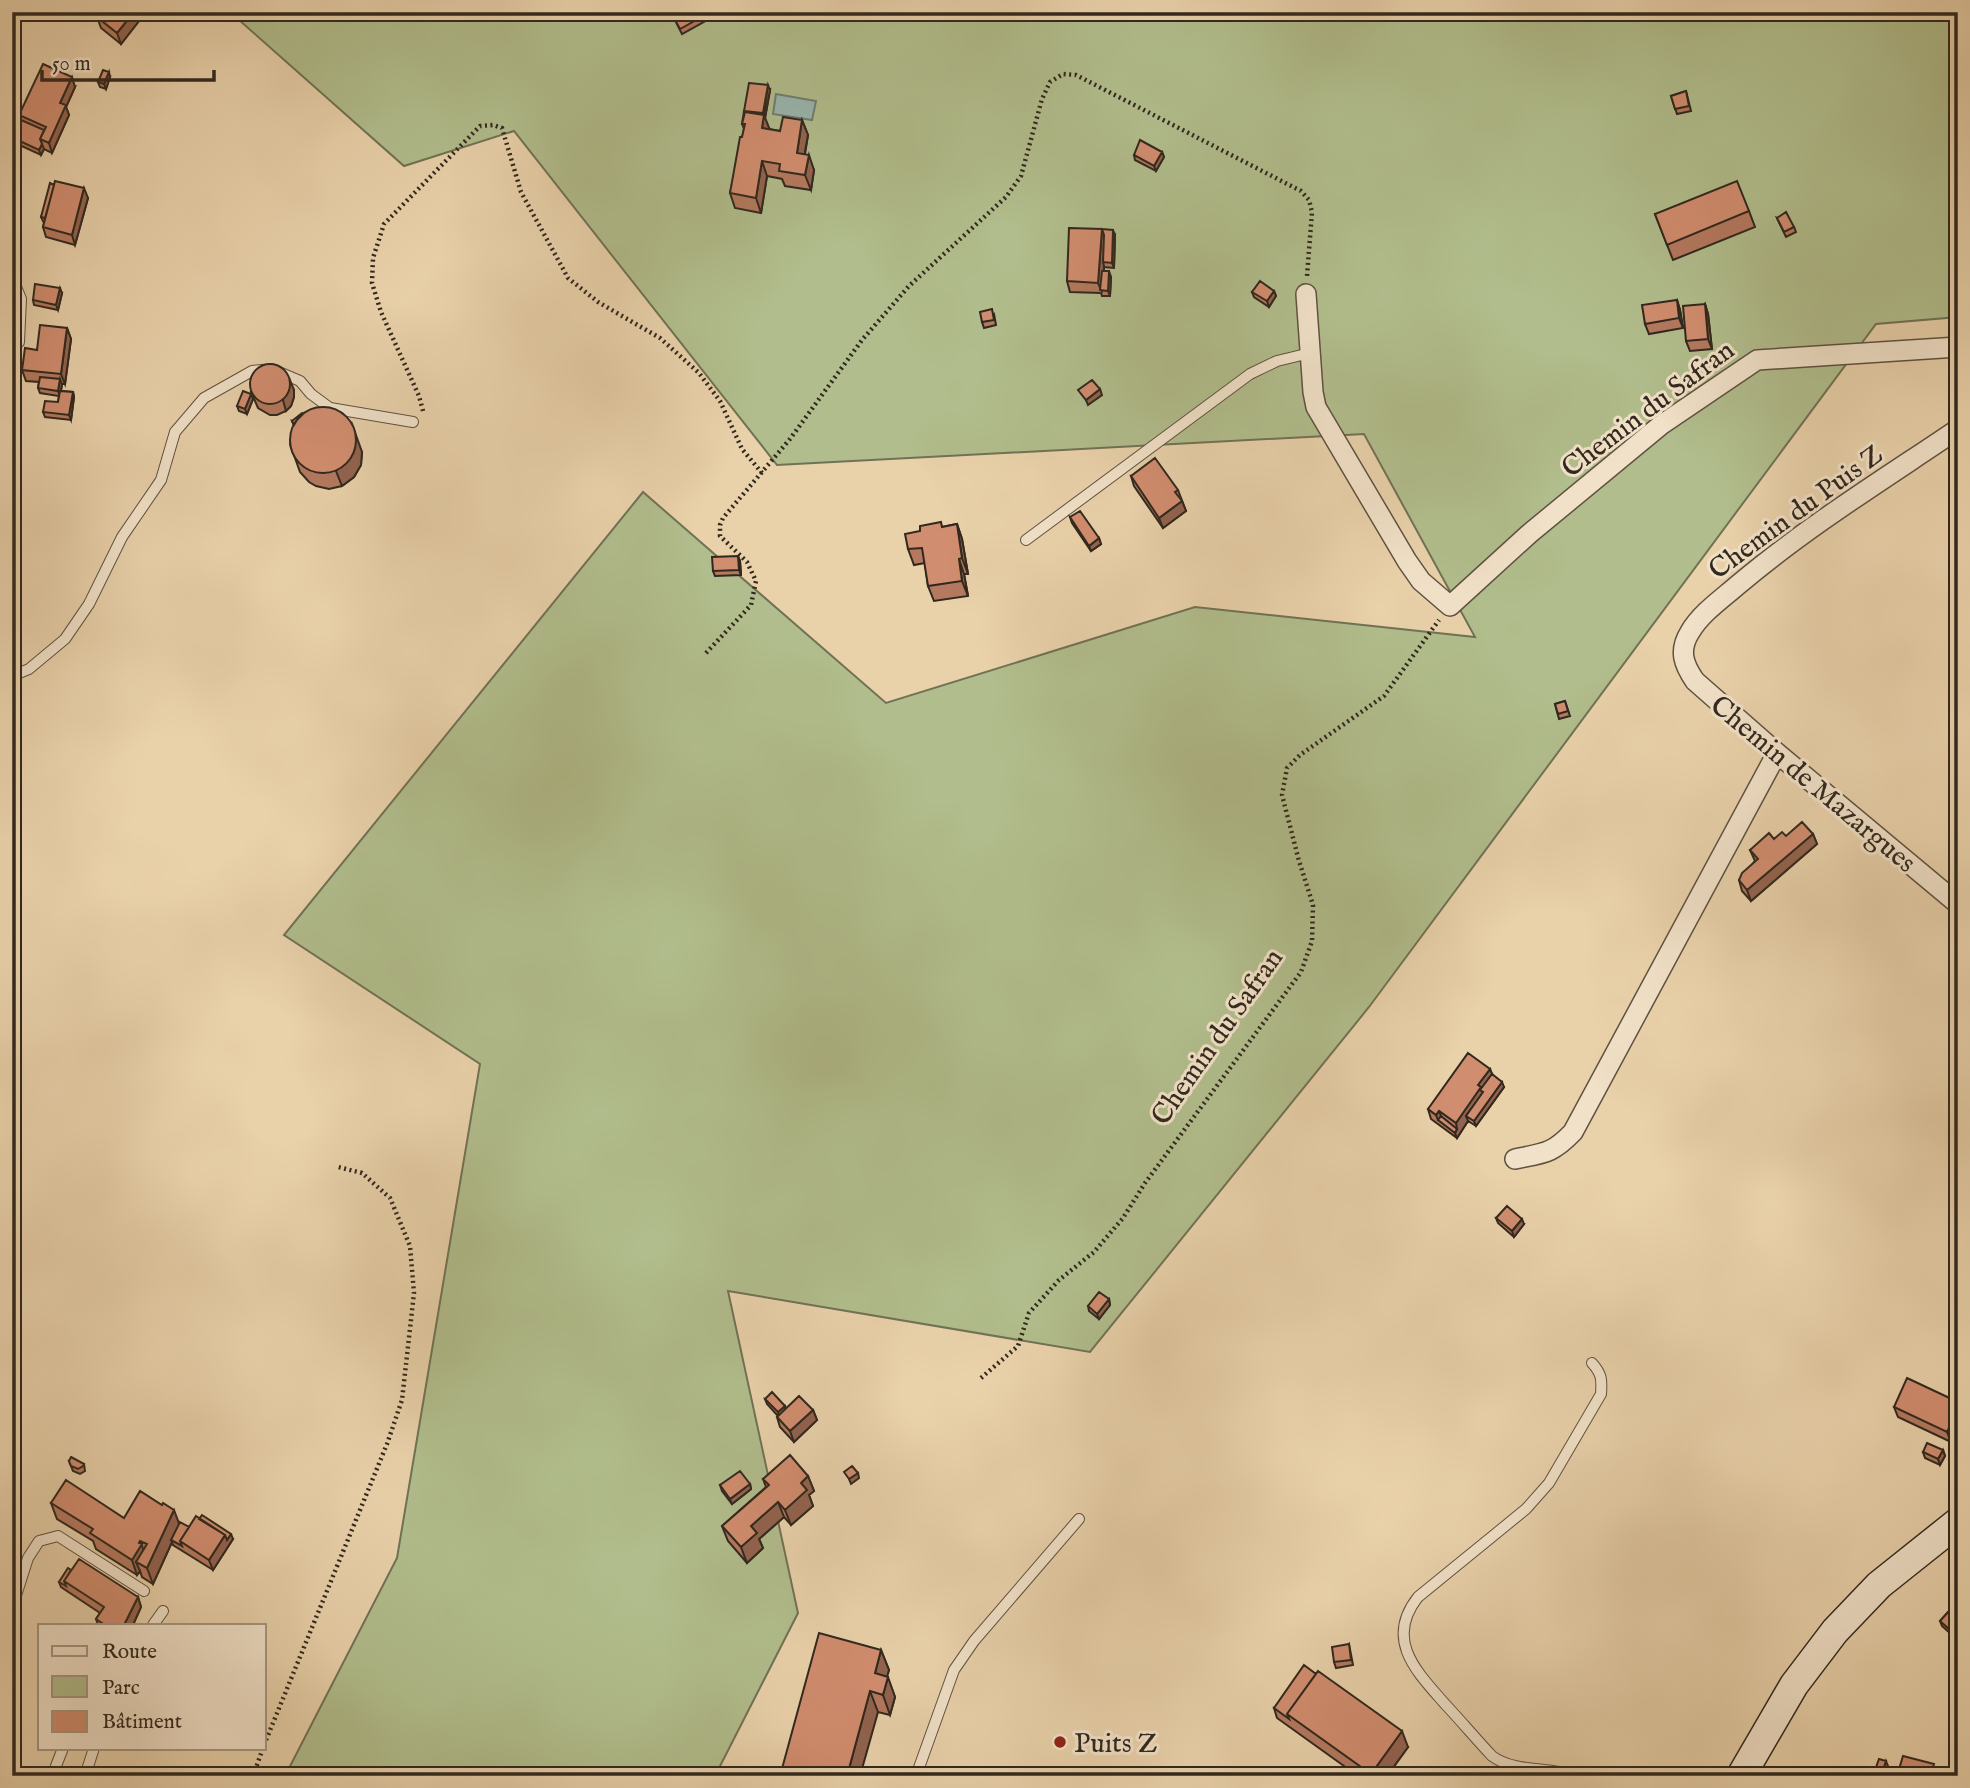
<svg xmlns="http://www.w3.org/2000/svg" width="1970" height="1788" font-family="'IM FELL English',serif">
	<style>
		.green { fill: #b1bd8c; stroke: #717255; stroke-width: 2 }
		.water { fill: #98b6ae; stroke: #6f7d74; stroke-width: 2 }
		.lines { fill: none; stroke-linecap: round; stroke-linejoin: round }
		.service-casing { stroke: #5f5241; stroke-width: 12 }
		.minor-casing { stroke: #5f5241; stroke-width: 22 }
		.secondary-casing { stroke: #31281e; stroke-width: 31 }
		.path { stroke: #31281e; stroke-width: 4.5; stroke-dasharray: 2 3.5; stroke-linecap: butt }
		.service { stroke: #f1e1c8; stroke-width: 10 }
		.minor { stroke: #f1e1c8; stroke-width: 19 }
		.secondary { stroke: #f1e1c8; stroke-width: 28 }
		.wall { fill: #b4795f; stroke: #31281e; stroke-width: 2 }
		.shaded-wall { fill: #92634e; stroke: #31281e; stroke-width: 2 }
		.building { fill: #d18d6f; stroke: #31281e; stroke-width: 2 }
		.poi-dot { fill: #8f2418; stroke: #f1e1c8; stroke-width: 2.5 }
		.labels { text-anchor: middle; stroke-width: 6; stroke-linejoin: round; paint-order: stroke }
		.street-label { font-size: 28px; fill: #31281e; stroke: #f1e1c8 }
		.poi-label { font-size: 28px; fill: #31281e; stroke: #f1e1c8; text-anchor: start }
	</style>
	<rect width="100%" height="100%" fill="#e9d1aa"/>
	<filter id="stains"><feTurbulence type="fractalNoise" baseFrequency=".00286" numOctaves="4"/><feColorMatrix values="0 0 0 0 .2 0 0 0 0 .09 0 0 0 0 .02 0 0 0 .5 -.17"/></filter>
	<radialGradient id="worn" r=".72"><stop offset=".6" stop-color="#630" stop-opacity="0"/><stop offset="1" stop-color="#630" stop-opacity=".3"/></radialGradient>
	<path class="green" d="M230,12h1728v305l-82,7 -507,683 -279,345 -362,-61 70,322 -83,163h-430l112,-218 83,-494 -196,-129 359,-443 243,211 309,-96 280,30 -111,-203 -587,31 -263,-334 -110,35z"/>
	<path class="water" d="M776,94l40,7 -4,19 -39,-6z"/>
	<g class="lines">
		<g class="service-casing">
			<path id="service" d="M12,277l9,22 -2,43
				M1026,540l224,-166 27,-13 33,-8
				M12,676l17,-7 36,-30 24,-35 33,-67 39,-57 14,-48 29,-34 48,-27 20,-2 28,12 11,13 19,14 83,14
				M12,1608l16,-50 11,-17 19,-5 86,55
				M153,1625l10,-14
				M56,1776v-10l7,-18
				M85,1776l9,-28
				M916,1776l38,-106 20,-29 105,-122
				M1565,1776l-6,-4c-22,-4 -48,-2 -67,-16 -16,-17 -31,-35 -47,-52 -28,-32 -61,-64 -27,-107l108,-88 23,-26 52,-89c1,-14 1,-20 -9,-31"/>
		</g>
		<g class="minor-casing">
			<path id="minor" d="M1306,294l7,98 3,15 91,154 14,20 29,25 79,-72 132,-109 96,-65 201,-13
				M1958,429c-74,50 -150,97 -219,155 -16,14 -38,29 -49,48 -12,19 -6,33 5,49l82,72 181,151
				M1515,1159c29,-6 37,-5 58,-27l204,-379"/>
		</g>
		<g class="secondary-casing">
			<path id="secondary" d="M1741,1776l53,-91 41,-54 44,-46 79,-63"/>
		</g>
		<path class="path" d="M423,411l-4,-15 -38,-84 -9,-29 1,-25 11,-34 96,-98 13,-1 9,3 19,64 47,86 30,24 62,36 39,35 21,28 22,48 20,24
			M706,653l45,-48 5,-24 -9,-19 -27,-26v-11l3,-7 67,-79 72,-99 47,-54 97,-89 15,-21 21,-77 8,-17 13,-8 13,1 225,116 8,9 3,12 -5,64
			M981,1378l37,-32 11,-33 30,-33 35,-28 29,-34 22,-35 156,-211 11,-31 1,-36 -14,-44 -17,-66 5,-27 13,-13 84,-59 55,-76
			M264,1745l123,-301 15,-44 12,-107 -4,-47 -20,-48 -28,-25 -24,-6
			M253,1776l10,-28"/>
		<use href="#service" class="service"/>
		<use href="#minor" class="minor"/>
		<use href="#secondary" class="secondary"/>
	</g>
	<path class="wall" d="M101,12h45l-25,32 -20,-16 -4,-11z
		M706,12l3,7 -27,15 -9,-18z
		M110,77l-4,12 -6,-2 -2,-5z
		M75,87l-9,20 3,8 -17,38 -8,-4 -3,6 -26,-12 -2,-5 8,-18 -2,-5z
		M770,90l-5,28 4,11 11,2 22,-11 6,15 -3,19 9,16 -3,20 -26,-4 -3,-7 -15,-3 -6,37 -26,-5 -5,-15 14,-64 -2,-5 2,-13z
		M1686,91l5,20 -14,3 -6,-18z
		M1162,152l2,5 -8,14 -21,-11 -1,-5z
		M54,185l34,13 -13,47 -29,-8 -3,-10 1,-4 -3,-6z
		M1749,211l6,16 -82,33 -18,-46z
		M1777,218l17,9 2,5 -10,5z
		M1115,235l-1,33 -10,-1v-1v5l7,6 -1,19h-8l-1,-3 -31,-1 -3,-11z
		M1274,291l2,5 -7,11 -15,-10 -2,-5z
		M62,293l-4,17 -24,-5 -1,-5z
		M1677,300l3,10 3,18 -34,6 -4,-10z
		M1705,304l3,10 4,35 -22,2 -4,-10z
		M994,314l2,11 -12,3 -2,-6z
		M67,328l4,11 -6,45h-3l-1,7 12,1 1,5 -3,23 -26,-3 -2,-5 15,-10 1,-6 -19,-3 -2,-5 1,-6 -13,-1 -4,-11 15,-20z
		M294,390v7l-3,9 -5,5 -9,4h-7l-12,-7 -7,-16z
		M253,399l-6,15 -8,-3 -2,-5z
		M292,421l70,31 -1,13 -7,12 -12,9 -13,3 -13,-3 -7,-4 -9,-10 -10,-28 4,-18z
		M1131,476l47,14 8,21 -23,17 -29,-42z
		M1070,517l29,21 2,6 -10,7 -19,-28z
		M957,524l5,15 6,35h-4l4,22 -34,5 -6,-15 -3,-23 -11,2 -6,-16 34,-22z
		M738,556l2,5 1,14 -26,1 -2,-5z
		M1565,701l5,15 -11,3 -4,-15z
		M1813,834l4,10 -66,57 -9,-10 -3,-11 16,-19 -5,-11 24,-11 12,-3z
		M1490,1069l2,5 12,13 -28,39 -8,-5 -11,17 -26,-19 -3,-10z
		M1496,1218l28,6 -10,13 -16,-14z
		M1109,1299l1,6 -11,14 -10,-8 -1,-5z
		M765,1399l20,7 1,3 27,1 4,10 -23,22 -14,-15 -3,-10 1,-1 -11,-12z
		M1958,1402l-7,40 -53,-25 -4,-10z
		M1943,1450l2,6 -5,9 -15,-7 -2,-6z
		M69,1461l15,3 1,7 -5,3 -7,-3z
		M808,1476l6,15 -5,4 4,11 -22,19 -7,-8 -25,22 4,9 -16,15 -19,-22 -6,-15 44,-39 -3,-8z
		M750,1484l1,5 -19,15 -10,-13 -2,-6z
		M51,1503l73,15 55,5 10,4 44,12 -20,31 -40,-25 -1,-3 -19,42 -11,-7 -2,-6 -3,4 -41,-26 -3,-8 -36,-22z
		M71,1570l67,27 3,10 -8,18h-35l-2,-6 4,-6 -39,-26 -2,-5z
		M1958,1601l-7,33 -9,-8 -2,-5z
		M1349,1644l4,21 -17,3 -2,-6z
		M881,1650l8,20 -2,6 8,21 -5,18 -12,-3 -98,64z
		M1274,1708l134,39 -21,29h-29l-81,-58z"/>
	<path class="shaded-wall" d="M134,12h12l-25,32 -4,-11z
		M109,72l1,5 -4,12 -2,-5z
		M72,77l3,10 -9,20 3,8 -17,38 -3,-10 11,-40z
		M768,85l2,5 -5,28 5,12 -8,-2z
		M802,120l6,15 -6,33 -5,-15z
		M42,144l2,5 -3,6 -2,-5z
		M1162,152l2,5 -8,14 -2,-5z
		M809,155l5,15 -3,20 -6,-15z
		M762,161l5,15 -6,37 -5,-15z
		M84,188l4,10 -13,47 -3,-10z
		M1102,229l4,11 -3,22 1,4 -2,25 -1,-1 -3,-7z
		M1113,230l2,5 -1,33 -2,-5z
		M1109,271l2,6 -1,19 -2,-5z
		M60,288l2,5 -4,17 -2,-5z
		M1274,291l2,5 -7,11 -2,-6z
		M1677,300l3,10 3,18 -4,-10z
		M1705,304l3,10 4,35 -4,-10z
		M67,328l4,11 -6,45 -4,-10z
		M60,379l2,5 -2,12 -2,-5z
		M290,380l4,10v7l-3,9 -5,5 -3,-11z
		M1100,389l2,6 -14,10 -2,-5z
		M73,392l1,5 -3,23 -2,-5z
		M251,394l2,5 -6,15 -2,-5z
		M352,424l10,28 -1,13 -7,12 -12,9 -6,-15z
		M1182,501l4,10 -23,17 -4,-10z
		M957,524l5,15 6,35 -6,-16z
		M1099,538l2,6 -10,7 -2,-5z
		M738,556l2,5 1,14 -2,-5z
		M959,559l5,15 4,22 -6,-15z
		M1813,834l4,10 -66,57 -4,-11z
		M1490,1069l4,10 -28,37 2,5 -11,17 -2,-5 2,-4 -1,-6 22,-38z
		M1502,1082l2,5 -28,39 -2,-5z
		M1439,1111l4,10 -5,-1 -2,-5z
		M1522,1219l2,5 -10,13 -2,-6z
		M1109,1299l1,6 -11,14 -2,-5z
		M785,1406l1,5 -7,6 -1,-5z
		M1958,1409v18l-7,15 -4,-10z
		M813,1410l4,10 -23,22 -4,-11z
		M1943,1450l2,6 -5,9 -2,-6z
		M858,1473l1,5 -8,6 -2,-5z
		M808,1476l6,15 -5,4 4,11 -22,19 -6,-15 16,-27z
		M750,1484l1,5 -19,15 -2,-5z
		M778,1502l6,15 -25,22 4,9 -16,15 -6,-16 10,-21z
		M174,1510l6,16 -9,14 1,2 -19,42 -6,-16z
		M231,1534l2,5 -20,31 -4,-10 16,-25z
		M140,1541l6,15 -10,6 4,9 -3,4 -5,-15z
		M138,1597l3,10 -8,18h-9z
		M1958,1619v7l-7,8 -2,-5z
		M881,1650l8,20 -7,23 -7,-20z
		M888,1677l7,20 -5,18 -7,-20z
		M870,1691l8,21 -18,64h-13z
		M1402,1731l6,16 -21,29h-15l-1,-2z
		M1886,1761l4,10 -2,5h-7z"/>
	<path class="building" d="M101,12h33l-17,21 -20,-16z
		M680,12h26l1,2 -27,15 -7,-13z
		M43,64l29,13 -12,26 6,2 -17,38 -9,-4 6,-12 -27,-12z
		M103,70l6,2 -5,12 -6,-2z
		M749,83l19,2 -5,28 -19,-2z
		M1686,91l3,15 -14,3 -4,-13z
		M745,112l19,3 -2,13 18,3 3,-14 19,3 -5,33 12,2 -4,20 -26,-4 1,-7 -18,-3 -6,37 -26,-5 10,-56h2l3,-13h-3z
		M21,120l23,10 -4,9 2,5 -3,6 -26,-12z
		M1140,140l22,12 -8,14 -20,-11z
		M55,181l29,7 -12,47 -29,-8z
		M1737,181l12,30 -82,34 -12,-31z
		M50,183l4,2 -9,33 -4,-1z
		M1786,212l8,15 -10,5 -7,-14z
		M1069,228l33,1 -4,54 -31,-2z
		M1102,229l11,1 -1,33 -9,-1 1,-27z
		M1102,271h7l-1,20 -8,-1z
		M1260,281l14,10 -7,10 -15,-9z
		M35,284l25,4 -4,17 -23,-5z
		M1677,300l2,18 -34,6 -3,-19z
		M1705,304l3,35 -22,2 -3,-35z
		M992,309l2,11 -12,2 -2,-10z
		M40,325l27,3 -6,46 -39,-4 3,-22 12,2z
		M250 384a20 20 0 1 1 40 0a20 20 0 1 1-40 0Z
		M40,377l20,2 -2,12 -20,-3z
		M1092,380l8,9 -14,11 -8,-10z
		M60,391l13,1 -4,23 -26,-3 2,-11 13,1z
		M243,391l8,3 -6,15 -8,-3z
		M290 440a33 33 0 1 1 66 0a33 33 0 1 1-66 0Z
		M302,413l1,1 -6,6 -3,5 -2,-4z
		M1155,458l23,32 -3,2 7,9 -23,17 -28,-42z
		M1080,511l19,27 -10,8 -19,-29z
		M941,522l1,5 15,-3 5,34 -3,1 3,22 -34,5 -6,-38 -14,1 -3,-15 15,-3v-5z
		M738,556l1,14 -26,1 -1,-14z
		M1565,701l3,10 -10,3 -3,-10z
		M1802,822l11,12 -66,56 -8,-10 3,-7 16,-14 -8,-9 19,-17 5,6 8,-7 4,4z
		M1468,1053l22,16 -12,16 3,2 -25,36 -17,-12 -3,4 -8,-6z
		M1492,1074l10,8 -28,39 -8,-5 17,-24 -3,-2z
		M1441,1116l16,13 -2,4 -17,-13z
		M1507,1206l15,13 -10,12 -16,-13z
		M1099,1292l10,7 -12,15 -9,-8z
		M1907,1378l51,24v7l-11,23 -53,-25z
		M772,1392l13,14 -7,6 -13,-13z
		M799,1396l14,14 -23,21 -13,-14z
		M1927,1443l16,7 -5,9 -15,-7z
		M790,1455l18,21 -7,7 6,7 -22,20 -7,-8 -27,24 6,7 -16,14 -19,-21 47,-41 -6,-6z
		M71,1457l13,7 -1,2 -5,3 -7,-3 -2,-5z
		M852,1466l6,7 -9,6 -5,-7z
		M740,1471l10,13 -20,15 -10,-14z
		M66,1480l58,38 16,-27 22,14 1,-2 11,7 -27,58 -11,-6 11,-18 -7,-3 -1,2 3,1 -10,16 -42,-27 3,-4 -42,-26z
		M202,1515l29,19 -4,6 -2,-5 -26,-16z
		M196,1516l29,19 -16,25 -29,-19z
		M180,1522l9,5 -9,14 2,5 -11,-6z
		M79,1559l59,38 -14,28h-19l-9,-6 8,-12 -40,-26z
		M68,1568l3,2 -7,11 2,5 -7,-4z
		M1958,1601v18l-9,10 -9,-8z
		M819,1633l62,17 -6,23 13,4 -5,18 -13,-4 -23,85h-67z
		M1956,1636l2,1v8l-5,-5z
		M1349,1644l2,16 -17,2 -2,-15z
		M1304,1665l12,9 -29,40 2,5 -15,-11z
		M1318,1671l84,60 -31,43 -84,-60z
		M1903,1756l31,8 -2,7 6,1 11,3 2,-6 7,2v5h-61z
		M1879,1759l7,2 -5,15h-19l4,-9 9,3z"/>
	<circle class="poi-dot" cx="1060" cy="1742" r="7"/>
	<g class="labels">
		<g class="street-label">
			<text transform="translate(1647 408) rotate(-37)" y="10">Chemin du Safran</text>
			<text transform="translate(1795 511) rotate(-36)" y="10">Chemin du Puis Z</text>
			<text transform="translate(1814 783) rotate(40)" y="10">Chemin de Mazargues</text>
			<text transform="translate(1216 1036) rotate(-55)" y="10">Chemin du Safran</text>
		</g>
		<g class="poi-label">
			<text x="1074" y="1752">Puits Z</text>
		</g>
	</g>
	<rect width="1970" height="1788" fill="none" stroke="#e9d1aa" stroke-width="42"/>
	<rect x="14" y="14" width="1942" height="1760" fill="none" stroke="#31281e" stroke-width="3.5"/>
	<rect x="21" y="21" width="1928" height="1746" fill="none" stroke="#31281e" stroke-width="2"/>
	<rect x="38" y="1624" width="228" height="126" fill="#f1e1c8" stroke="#a49784" stroke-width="2"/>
	<rect x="52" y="1646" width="35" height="10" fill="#f1e1c8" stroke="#a49784" stroke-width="2"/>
	<text x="102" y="1658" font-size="21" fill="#31281e">Route</text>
	<rect x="52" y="1676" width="35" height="21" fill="#b1bd8c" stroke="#a49784" stroke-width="2"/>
	<text x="102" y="1694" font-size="21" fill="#31281e">Parc</text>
	<rect x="52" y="1711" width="35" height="21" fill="#d18d6f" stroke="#a49784" stroke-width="2"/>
	<text x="102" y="1728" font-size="21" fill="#31281e">Bâtiment</text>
	<path d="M42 70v10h172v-10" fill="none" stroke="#31281e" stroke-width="3.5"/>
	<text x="52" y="70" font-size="21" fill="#31281e" stroke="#f1e1c8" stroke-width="5" paint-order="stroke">50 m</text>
	<rect width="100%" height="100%" filter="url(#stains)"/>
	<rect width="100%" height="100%" fill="url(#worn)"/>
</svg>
